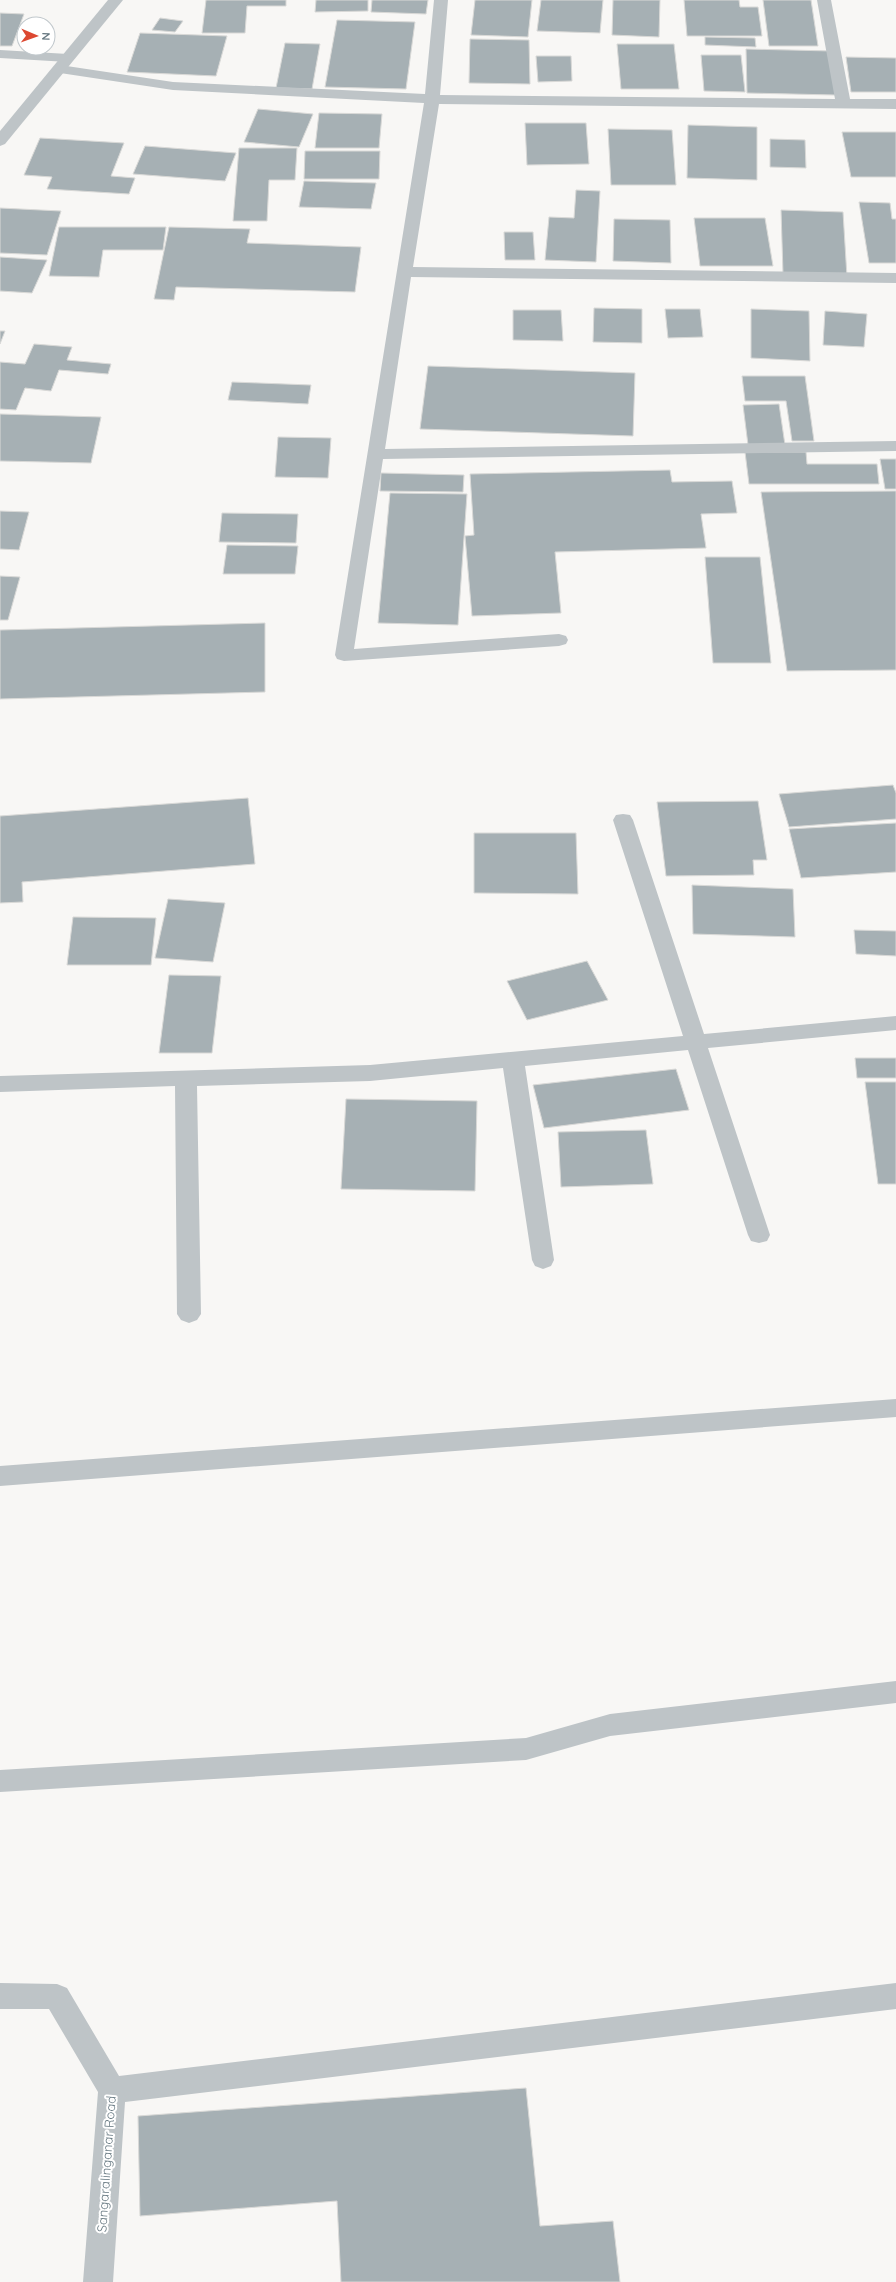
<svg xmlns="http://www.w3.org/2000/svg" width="896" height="2282" font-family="Quicksand,sans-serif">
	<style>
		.building { fill: #a6b0b4; stroke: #d9d9d7 }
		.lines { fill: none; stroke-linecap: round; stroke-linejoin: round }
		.minor { fill: #bec4c7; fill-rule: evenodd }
		.tertiary { fill: #bec4c7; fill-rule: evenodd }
		.labels { text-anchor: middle; stroke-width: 4; stroke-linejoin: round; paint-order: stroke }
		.near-street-label { font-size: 13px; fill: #64767f; stroke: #fff }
	</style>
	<rect width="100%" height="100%" fill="#f8f7f5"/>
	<path class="building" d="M206,0h80v6h-39l-2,27h-43z
		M316,0h52v11l-53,1z
		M372,0h56l-2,14 -55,-2z
		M475,0h57l-4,37 -57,-2z
		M541,0h62l-3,33 -63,-2z
		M613,0h47l-1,37 -47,-2z
		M684,0h55l1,7h18l4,29h-75z
		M763,0h48l7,46h-49z
		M0,13l24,1 -12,32h-12z
		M160,18l23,3 -8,11 -23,-2z
		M337,20l78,2 -9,67 -81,-2z
		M140,33l87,3 -11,40 -89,-4z
		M705,37l50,1 1,9 -51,-2z
		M470,39l59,1 1,44 -61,-1z
		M285,43l35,1 -8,45 -36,-1z
		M617,44h57l5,45h-58z
		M746,49l86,2 3,44 -88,-2z
		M701,55h40l4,37 -41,-1z
		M536,56h35l1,25 -34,1z
		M846,57l50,1v34h-45z
		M258,109l55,5 -14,33 -55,-5z
		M319,113l63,1 -3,34h-64z
		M525,123h61l3,41 -62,1z
		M688,125l69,2v53l-70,-2z
		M608,129l64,1 4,55h-65z
		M842,132h54v45h-45z
		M40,138l84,5 -13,33 24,2 -6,16 -82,-5 5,-12 -28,-2z
		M770,139l35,1 1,28 -36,-1z
		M145,146l91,7 -11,28 -92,-7z
		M239,148h58l-2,32h-26l-2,41h-34z
		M305,151h75l-1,28h-75z
		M304,181l72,2 -5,26 -72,-2z
		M576,190l24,1 -4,71 -51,-2 4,-43 25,1z
		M859,202l31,1 2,16h4v44h-27z
		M0,208l61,3 -14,44 -47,-2z
		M781,210l62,2 4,65 -64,-3z
		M694,218h71l8,48h-73z
		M614,219l56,1 1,43 -58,-2z
		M59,227h107l-3,23h-60l-4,27 -50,-1z
		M169,227l81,2 -3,14 114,4 -6,45 -179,-5 -2,13 -20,-1z
		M504,232h29l2,28h-30z
		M0,257l47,3 -15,33 -32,-2z
		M594,308l48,1v34l-49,-1z
		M665,309h35l3,28 -35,1z
		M751,309l58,2 1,50 -59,-3z
		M513,310h48l2,31 -50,-1z
		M825,311l42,3 -3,33 -41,-2z
		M0,331h5l-5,13z
		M34,344l38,3 -5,13 44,4 -3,10 -49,-4 -8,21 -26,-3 -9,22 -16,-1v-47l25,2z
		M428,366l207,7 -2,63 -213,-7z
		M742,376h63l9,65h-22l-6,-40h-41z
		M232,382l79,3 -3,19 -80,-4z
		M779,404l6,41h-37l-5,-40z
		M0,414l101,3 -10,46 -91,-2z
		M278,437l53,1 -3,40 -53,-1z
		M745,452h61l1,12h70l2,20h-130z
		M880,459h16v30h-11z
		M670,470l2,12 60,-1 5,32 -36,1 5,34 -151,4 6,61 -89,3 -7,-80 9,-1 -4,-61z
		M381,473l83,2 -1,17 -83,-1z
		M896,491v179l-109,1 -26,-179z
		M390,493l77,1 -9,131 -80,-2z
		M0,511l29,1 -10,38 -19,-1z
		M222,513l76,1 -2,29 -77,-1z
		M227,545l71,1 -3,28h-72z
		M705,557h55l11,106h-58z
		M0,576l20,1 -12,43h-8z
		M265,623v69l-265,7v-69z
		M893,785l3,8v26l-107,8 -10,-33z
		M248,798l7,66 -233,18 1,20 -23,1v-87z
		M758,801l9,59h-14l1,15 -88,1 -9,-74z
		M896,823v49l-95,6 -12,-49z
		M474,833h102l2,61 -104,-1z
		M692,885l101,4 2,48 -102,-3z
		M168,899l57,4 -12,59 -58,-4z
		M73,917l83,1 -5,47h-84z
		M854,930l42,1v25l-40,-2z
		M587,961l21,39 -81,20 -20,-39z
		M169,975l52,1 -9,77h-53z
		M855,1058h41v20h-39z
		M676,1069l13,41 -145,18 -11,-43z
		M865,1082h31v102h-18z
		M346,1099l131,2 -2,90 -134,-2z
		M646,1130l7,54 -92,3 -3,-55z
		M526,2088l14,138 73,-5 7,61h-279l-4,-81 -197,15 -2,-100z"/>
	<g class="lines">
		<path class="minor" d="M434,0h14l-8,95 395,4 -18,-99h14l19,99h46v10l-457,-5 -26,163 483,6v10l-485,-6 -26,172 511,-8v10l-513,8 -29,190 205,-15 7,2 2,4 -2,4 -7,2 -215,15 -7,-2 -2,-4 89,-552 -251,-13 -113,-17 -7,-4 7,-4 113,17 252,12z
			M0,50l68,4 7,4 -7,4 -68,-4z
			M623,814l7,1 3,5 71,214 192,-18v14l-188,18 62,187 -3,6 -8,2 -8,-2 -3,-6 -60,-185 -163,16 29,194 -3,6 -8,3 -8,-3 -3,-6 -29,-192 -133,13 -173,5 4,228 -4,6 -8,3 -8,-3 -4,-6 -2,-228 -175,6v-16l370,-11 313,-29 -70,-216 3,-5z
			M896,1399v18l-896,69v-20z
			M896,1681v22l-286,33 -84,24 -526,32v-22l526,-32 84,-24z
			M0,1983l57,1 10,4 52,88 777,-93v26l-771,93 -12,180h-30l15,-190 -49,-83h-49z"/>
		<path class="tertiary" d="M108,0h15l-118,144 -5,2v-15z"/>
	</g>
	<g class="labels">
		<g class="near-street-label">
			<text transform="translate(106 2164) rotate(-86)" y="5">Sangaralinganar Road</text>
		</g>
	</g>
	<g transform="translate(36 36) rotate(92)"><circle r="19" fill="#ffffff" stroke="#c1c8cc"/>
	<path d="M0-3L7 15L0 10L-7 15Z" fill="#dc4831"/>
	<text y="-6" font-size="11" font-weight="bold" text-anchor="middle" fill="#64767f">N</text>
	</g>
</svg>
